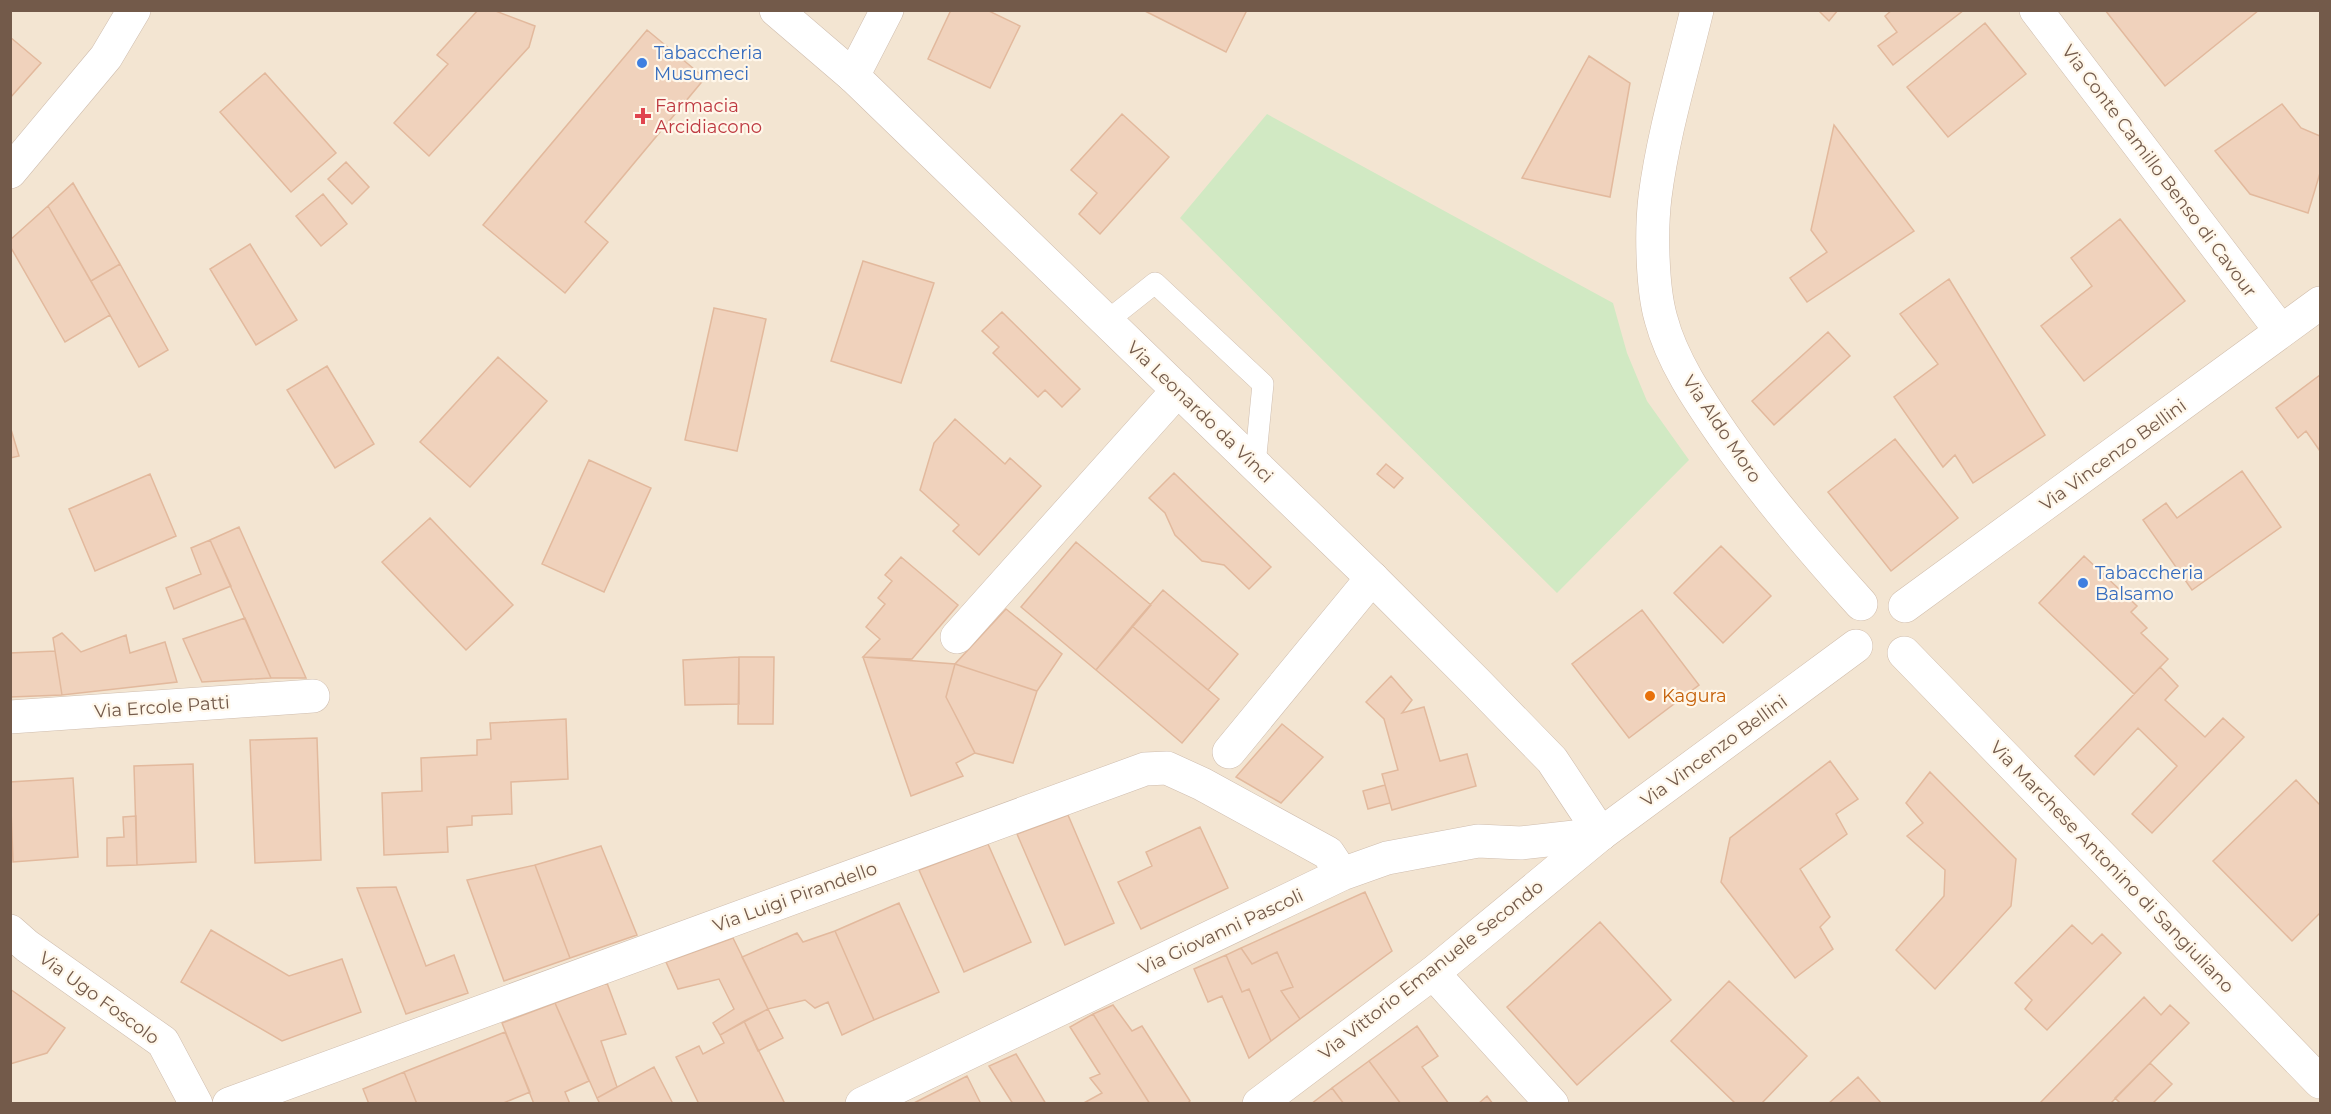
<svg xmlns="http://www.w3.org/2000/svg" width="2331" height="1114" font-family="Montserrat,sans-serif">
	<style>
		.residential { fill: #f3e5d2 }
		.green { fill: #d1e9c3 }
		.building { fill: #f0d2bc; stroke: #e2b99d; stroke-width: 1.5 }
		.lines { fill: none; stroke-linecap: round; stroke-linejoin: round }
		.service-casing { stroke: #cfbdae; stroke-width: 22 }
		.minor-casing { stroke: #cfbdae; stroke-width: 34 }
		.tertiary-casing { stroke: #cfbdae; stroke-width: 34 }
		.secondary-casing { stroke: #d1bdab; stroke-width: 34 }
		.service { stroke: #fff; stroke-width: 21 }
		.minor { stroke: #fff; stroke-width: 33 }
		.tertiary { stroke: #fff; stroke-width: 33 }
		.secondary { stroke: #fff; stroke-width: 33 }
		.shop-dot { fill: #3f7fe0; stroke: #fff7ea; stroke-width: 2 }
		.health-dot { fill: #e0444e; stroke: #fff7ea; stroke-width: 2 }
		.food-dot { fill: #e8710a; stroke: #fff7ea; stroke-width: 2 }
		.labels { text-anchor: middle; stroke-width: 4.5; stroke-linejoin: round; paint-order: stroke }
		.shop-label { font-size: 18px; fill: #366cbe; stroke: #fff7ea; text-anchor: start }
		.health-label { font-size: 18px; fill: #be3a42; stroke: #fff7ea; text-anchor: start }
		.street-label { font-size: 18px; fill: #735a4a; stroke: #fff7ea }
		.food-label { font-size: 18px; fill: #c56008; stroke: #fff7ea; text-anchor: start }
	</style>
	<rect width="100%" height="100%" fill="#fcf3e4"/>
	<path class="residential" d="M11,11h2309v1092h-2309z"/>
	<path class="green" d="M1267,114l346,189 14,50 20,48 42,59 -132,133 -377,-375z"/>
	<path class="building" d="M478,10h15l42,16 -6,21 -100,109 -35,-33 54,-59 -11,-9z
		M951,10h36l33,16 -30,62 -62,-29z
		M1143,10h104l-21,42z
		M1818,10h20l-9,11z
		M1892,10h72l-71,55 -15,-19 19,-14 -12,-16z
		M2105,10h154l-94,76z
		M1985,23l41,51 -78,63 -41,-50z
		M647,30l58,48 -120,144 23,20 -43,51 -82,-68z
		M10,37l31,26 -31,35z
		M1589,56l41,27 -20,114 -88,-19z
		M265,73l71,80 -45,39 -71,-80z
		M2282,104l19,24 19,8v37l-12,40 -58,-19 -35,-43z
		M1122,114l47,43 -69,77 -21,-20 18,-21 -26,-23z
		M1834,125l80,106 -107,71 -17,-24 37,-26 -16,-22z
		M346,162l23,25 -17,17 -24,-25z
		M73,183l47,81 -29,17 -43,-75z
		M323,194l24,30 -26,22 -25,-30z
		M48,206l62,109 -45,27 -55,-96v-6z
		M2120,219l65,82 -101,80 -43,-55 51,-40 -21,-28z
		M250,244l47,76 -41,25 -46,-76z
		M863,261l71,22 -33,100 -70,-22z
		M120,264l48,86 -29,17 -48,-86z
		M1949,279l96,156 -72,48 -18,-28 -12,12 -49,-70 44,-33 -38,-50z
		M714,308l52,11 -29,132 -52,-11z
		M1002,312l78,77 -18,18 -17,-17 -7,7 -45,-44 6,-6 -17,-16z
		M1828,332l22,24 -76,69 -22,-24z
		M498,357l49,44 -77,86 -50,-45z
		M327,366l47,78 -39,24 -48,-78z
		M2320,375v76l-14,-20 -8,7 -22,-30z
		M955,419l50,45 5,-6 31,28 -62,69 -26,-24 6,-6 -39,-35 14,-47z
		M10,426l9,30 -9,2z
		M1895,439l63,79 -67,53 -63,-79z
		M589,460l62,28 -47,104 -62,-28z
		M1386,464l17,14 -9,10 -17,-14z
		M2242,471l39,56 -89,63 -49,-70 23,-17 11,15z
		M1174,473l97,94 -22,22 -25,-24 -22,-4 -27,-26 -10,-22 -16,-15z
		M150,474l26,62 -81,35 -26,-62z
		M430,518l83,87 -47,45 -84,-88z
		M239,527l67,151h-35l-61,-138z
		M210,540l21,46 -57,23 -8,-21 35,-14 -10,-26z
		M1076,542l75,63 -55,65 -75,-63z
		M1721,546l50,50 -48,47 -49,-50z
		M2084,556l53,50 -6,6 16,16 -6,5 27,26 -34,35 -95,-91z
		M901,557l57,48 -46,54 -49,-2 17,-18 -14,-12 19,-23 -7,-6 14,-17 -7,-6z
		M1163,590l75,64 -30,36 -76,-64z
		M1006,609l56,45 -25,37 -82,-27z
		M1642,610l57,75 -70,53 -57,-74z
		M245,618l26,60 -69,4 -19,-43z
		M1132,626l87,73 -37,44 -86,-73z
		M62,633l19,19 45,-17 4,18 35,-11 12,40 -115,13 -9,-57z
		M55,651l7,44 -52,2v-44z
		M739,657h35l-1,67h-35z
		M739,657v47l-54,1 -2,-45z
		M863,657l92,7 -9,33 29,56 -19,10 7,13 -52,20z
		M955,664l82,27 -24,72 -38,-10 -29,-56z
		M2160,667l18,19 -13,14 40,37 18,-19 21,19 -92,96 -20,-19 45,-48 -39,-38 -44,47 -19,-19z
		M1391,676l21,24 -10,13 22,-6 16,54 27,-7 9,32 -84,24 -10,-36 16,-4 -14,-51 -18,-17z
		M566,719l2,60 -57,3 1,32 -40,2v9l-25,2 1,25 -64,3 -2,-62 40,-2 -1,-33 56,-3v-15l14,-1 -1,-16z
		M1282,724l41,33 -42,46 -45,-26z
		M317,738l4,122 -66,3 -5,-123z
		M1830,761l28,38 -22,15 11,20 -47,35 30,48 -10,10 13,22 -38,29 -74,-96 9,-44z
		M193,764l3,98 -59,3 -3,-99z
		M1930,772l86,87 -5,47 -76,83 -39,-39 48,-54 1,-26 -38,-34 16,-13 -17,-20z
		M73,778l5,79 -65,5 -3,-80z
		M2296,780l24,25v108l-28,28 -79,-80z
		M1385,785l5,18 -22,6 -5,-18z
		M1068,815l46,108 -49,22 -48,-111z
		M136,816l1,49 -30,1v-28l17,-1 -1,-20z
		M1200,827l28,61 -87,41 -23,-47 34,-16 -6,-14z
		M988,844l43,98 -67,30 -45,-102z
		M601,846l36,89 -67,23 -35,-93z
		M535,865l35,93 -66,23 -37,-101z
		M396,887l30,79 28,-11 14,38 -62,21 -49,-126z
		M1365,892l27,59 -92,68 -19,-28 12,-4 -16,-35 -25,12 -11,-16z
		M899,903l40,89 -65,28 -39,-89z
		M1600,922l71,78 -94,85 -70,-78z
		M2072,925l20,19 10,-10 19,19 -74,77 -22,-21 7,-9 -17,-17z
		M211,930l78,46 53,-17 19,53 -79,29 -101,-59z
		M835,931l39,89 -32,15 -14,-33 -13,6 -10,-8 -37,9 -26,-52 55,-24 6,9z
		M733,938l35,71 -48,26 -7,-12 21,-14 -15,-30 -41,10 -12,-27z
		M1241,948l11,16 25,-12 16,35 -12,4 19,28 -29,22 -22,-52 -7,3 -16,-37z
		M1226,955l16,37 7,-3 22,52 -22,17 -27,-62 -14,6 -14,-33z
		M1729,981l78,75 -46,48h-25l-65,-63z
		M607,983l19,51 -25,7 16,46 -20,11 -42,-95z
		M10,989l55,39 -18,25 -37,11z
		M2144,997l17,18 9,-10 19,18 -79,81h-71z
		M555,1003l34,78 -24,11 5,12h-36l-32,-81z
		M1113,1005l19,26 10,-5 48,75 -3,3h-37l-57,-90z
		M768,1009l15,29 -25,13 -14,-30z
		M1093,1014l57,90h-68l20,-11 -12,-15 10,-4 -30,-47z
		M744,1021l41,83h-86l-23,-47 23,-11 4,8 21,-11 -4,-8z
		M1417,1026l21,30 -16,11 27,37h-48l-32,-43z
		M505,1032l25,60 -29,12h-84l-13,-32z
		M1016,1054l30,50h-33l-24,-38z
		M1369,1061l32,43h-57l-12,-16z
		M2150,1063l22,21 -20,20h-31l-6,-6z
		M654,1067l19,37h-73l-3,-6z
		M404,1072l13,32h-48l-6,-15z
		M967,1076l14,28h-69z
		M1858,1077l24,27h-54z
		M1332,1088l12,16h-33z
		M1487,1096l6,8h-15z"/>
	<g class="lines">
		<g class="service-casing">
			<path id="service" d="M1107,321l48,-38 108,101 -8,81"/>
		</g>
		<g class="minor-casing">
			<path id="minor" d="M2036,10l245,321
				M853,76l34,-66
				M10,172l96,-115 28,-47
				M957,637l221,-247
				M10,717l303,-21
				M1229,752l143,-174
				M10,931l17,15 136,96 33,62
				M1433,973l119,131
				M229,1104l916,-335 22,-1 35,16 126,69 14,21
				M862,1104l480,-230 45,-16 91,-17 43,2 80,-9"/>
		</g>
		<g class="tertiary-casing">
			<path id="tertiary" d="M776,10l77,66 519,502 104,104 76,78 49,74"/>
		</g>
		<g class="secondary-casing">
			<path id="secondary" d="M1697,10c-15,62 -34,124 -42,187 -4,33 -3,91 6,122 11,42 38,81 62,116 42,60 89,115 138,169
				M1905,606l415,-303
				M1904,653l416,429
				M1259,1104l174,-131 168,-139 255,-188"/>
		</g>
		<use href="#service" class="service"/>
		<use href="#minor" class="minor"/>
		<use href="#tertiary" class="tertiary"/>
		<use href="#secondary" class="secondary"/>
	</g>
	<g class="shop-dot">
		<circle cx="642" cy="63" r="6"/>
		<circle cx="2083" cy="583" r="6"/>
	</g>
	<path class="health-dot" d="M640 107h6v6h6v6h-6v6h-6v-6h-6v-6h6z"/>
	<circle class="food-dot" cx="1650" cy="696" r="6"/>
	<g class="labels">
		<g class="shop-label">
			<text x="654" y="59">Tabaccheria<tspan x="654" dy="21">Musumeci</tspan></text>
			<text x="2095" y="579">Tabaccheria<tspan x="2095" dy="21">Balsamo</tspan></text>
		</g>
		<g class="health-label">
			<text x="655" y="112">Farmacia<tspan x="655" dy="21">Arcidiacono</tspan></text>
		</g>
		<g class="street-label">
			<text transform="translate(2159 171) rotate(53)" y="6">Via Conte Camillo Benso di Cavour</text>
			<text transform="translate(1200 412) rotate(44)" y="6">Via Leonardo da Vinci</text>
			<text transform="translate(1722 429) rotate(56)" y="6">Via Aldo Moro</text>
			<text transform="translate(2113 455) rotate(-36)" y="6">Via Vincenzo Bellini</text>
			<text transform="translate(162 707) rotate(-4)" y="6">Via Ercole Patti</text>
			<text transform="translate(1714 751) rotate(-36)" y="6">Via Vincenzo Bellini</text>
			<text transform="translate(2112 867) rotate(46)" y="6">Via Marchese Antonino di Sangiuliano</text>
			<text transform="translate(795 897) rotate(-20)" y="6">Via Luigi Pirandello</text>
			<text transform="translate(1221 932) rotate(-25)" y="6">Via Giovanni Pascoli</text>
			<text transform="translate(1431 970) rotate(-38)" y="6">Via Vittorio Emanuele Secondo</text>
			<text transform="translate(99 998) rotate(36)" y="6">Via Ugo Foscolo</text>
		</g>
		<g class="food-label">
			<text x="1662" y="702">Kagura</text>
		</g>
	</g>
	<rect width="2331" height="1114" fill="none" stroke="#735a4a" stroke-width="24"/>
</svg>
